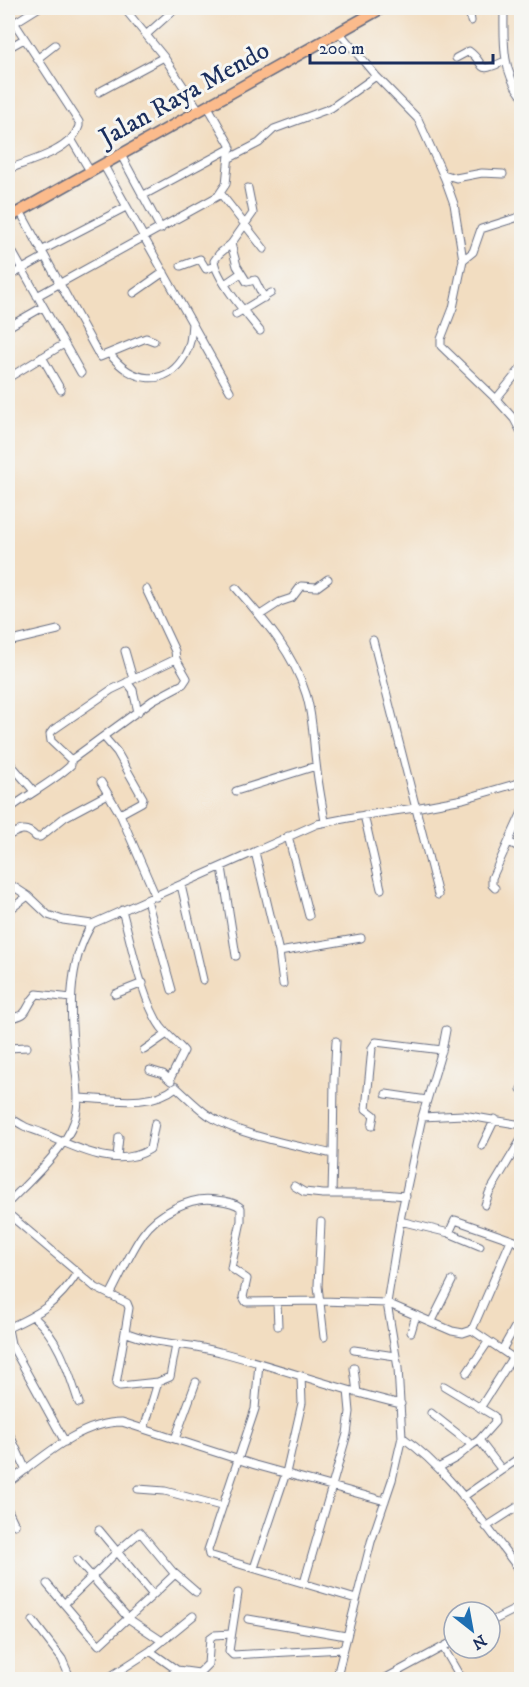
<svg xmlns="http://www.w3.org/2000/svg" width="529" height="1687" font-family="'IM FELL DW Pica',serif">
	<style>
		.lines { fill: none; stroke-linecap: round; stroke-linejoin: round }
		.minor-casing { stroke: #666c81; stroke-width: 9 }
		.highway-casing { stroke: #666c81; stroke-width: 13 }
		.minor { stroke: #fff; stroke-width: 7 }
		.highway { stroke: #fbbb8c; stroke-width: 10 }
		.labels { text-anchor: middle; stroke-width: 6; stroke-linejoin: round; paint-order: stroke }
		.street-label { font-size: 26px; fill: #1b2f5e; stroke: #f6f6f2 }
	</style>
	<rect width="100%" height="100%" fill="#f6f6f2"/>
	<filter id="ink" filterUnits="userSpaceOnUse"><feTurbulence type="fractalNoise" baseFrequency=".0167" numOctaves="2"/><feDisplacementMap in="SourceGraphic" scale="12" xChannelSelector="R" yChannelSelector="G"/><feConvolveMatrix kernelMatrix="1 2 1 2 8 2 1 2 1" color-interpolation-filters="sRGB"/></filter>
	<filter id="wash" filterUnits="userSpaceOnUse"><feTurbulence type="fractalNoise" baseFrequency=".008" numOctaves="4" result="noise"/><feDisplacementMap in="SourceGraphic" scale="24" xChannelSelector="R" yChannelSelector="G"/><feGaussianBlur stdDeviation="1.35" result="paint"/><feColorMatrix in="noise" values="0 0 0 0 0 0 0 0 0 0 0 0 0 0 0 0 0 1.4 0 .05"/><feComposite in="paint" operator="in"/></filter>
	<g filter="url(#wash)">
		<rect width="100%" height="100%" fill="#f2ddc1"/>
	</g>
	<g filter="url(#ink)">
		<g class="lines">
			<g class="minor-casing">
				<path id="minor" d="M124,8l40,49 35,53
					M504,8c0,30 -3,63 18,88
					M8,13l71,109v4c-8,25 -49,35 -71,43
					M471,21l-1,-7 2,-3 20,-3
					M14,23l24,-15
					M339,32l37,44 42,43 27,60 9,25 9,56 -10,48 -12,31v7l55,53 18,20 8,15
					M147,34l29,-26
					M8,48l16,-9
					M456,58l13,-7c19,14 5,24 36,10
					M37,59l18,-14
					M99,92l65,-35
					M71,139l19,32
					M121,155l40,74
					M230,158l29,-15 15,-14 57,-21 45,-32
					M103,164l127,227
					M443,174l13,4 26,-5 21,1
					M248,188l5,25 -22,31 -12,10 -5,7c3,19 33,54 46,70
					M221,194l43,55
					M142,196l89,-48
					M20,211l80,146 46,-19 8,3
					M8,244l73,129
					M231,244l6,22 10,16 8,-2 9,18
					M41,251l85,-44
					M463,260l10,-8 8,-23 41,-13
					M181,266l19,-7 6,10 9,-3
					M8,277l36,-20
					M225,284l16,-11
					M134,293l30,-21
					M37,296l181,-100 8,-12 4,-39 -23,-40
					M236,314l35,-21
					M8,327l35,-20
					M110,354c21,28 56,35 75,1 6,-10 6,-21 7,-32
					M42,357l19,33
					M8,378l56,-34
					M496,399l26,-32
					M236,588c28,32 57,64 70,106 7,22 7,46 10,69 2,20 6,39 9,59
					M260,615l20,-13 12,-4 9,-12 16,1 11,-8
					M521,634h1
					M373,640l65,255
					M8,642l50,-12
					M125,651l8,28
					M127,682l6,8 5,22
					M104,737l13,15 26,46 -1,4 -22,12
					M71,760l82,-60 30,-16 4,-6 -11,-19
					M8,761l25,29
					M101,782l19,32 36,83
					M236,791l80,-25
					M8,810c20,-16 44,-27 63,-45v-5l-20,-19 -1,-7 3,-4 58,-40 65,-31 -1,-8 -29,-62
					M364,815l17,74
					M8,836c11,-6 18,-10 28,1h4l25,-20 43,-23
					M288,836l21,80
					M509,842l13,7
					M255,852l24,100 4,32
					M222,867l14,89
					M8,883l20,13 20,19 15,5 29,4
					M181,885l22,95
					M495,888l-3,-3v-7l30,-66
					M147,900l25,90
					M122,910c9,32 20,91 39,117 7,9 16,16 23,24l-14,28
					M8,911l20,-15
					M279,952l82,-14
					M115,994l28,-11
					M8,1018c24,-2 15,-10 29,-24l34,4
					M8,1048l19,-1
					M144,1050l23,-16
					M442,1051l4,-21
					M150,1070l13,4 8,7
					M521,1089h1
					M386,1094l41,6
					M79,1098c31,1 72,10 97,-11 11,10 21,20 32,28 31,21 88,30 125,39l-1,40
					M8,1117c5,2 10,6 16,9 5,3 12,4 18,7 31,13 75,38 108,16l5,-26
					M372,1126l2,-11 -8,-6 6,-61 4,-6 66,8 -20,67
					M482,1146l13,-27
					M333,1154l1,-75 2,-38
					M117,1157l2,-20
					M294,1186l10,6 19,2h60l23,2
					M8,1203c20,-21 57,-54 66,-81 7,-19 3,-39 1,-59 -5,-46 -9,-98 17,-139l225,-100 42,-8 56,-8 48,-9 59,-17
					M485,1205l4,-12 33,-55
					M8,1216l4,1 84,71 31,15 2,5 -4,24c30,13 64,11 95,20 61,16 120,38 181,52
					M400,1221l49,12 31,13
					M321,1222l-3,64 6,51
					M449,1233l6,-13 60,21 7,4
					M511,1240l-39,90 50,34
					M110,1295c11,-20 20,-43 33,-61 14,-20 48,-39 73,-34 8,1 19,2 25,8v13l-10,47 16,11 -4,18 3,5 75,-1 66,2 65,28 11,2 9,-3
					M277,1303l1,23
					M34,1317c26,23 34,54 45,86
					M432,1321l20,-40
					M8,1328c31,-14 50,-25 69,-55
					M8,1329l3,15 54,98
					M125,1332l-9,52 4,2 38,-4
					M411,1332l5,-17
					M354,1350l41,6
					M502,1350l17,-30
					M259,1363l-4,46 -47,141 1,5 147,44
					M354,1368l3,25
					M467,1373l21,-31
					M480,1408l32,-50
					M431,1413l41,32 7,-5 16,-18 -1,-6 -50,-30
					M144,1429l14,-47 12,-5 6,-32
					M8,1431l18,39
					M402,1437c49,34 83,89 120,136
					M175,1439l21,-57
					M479,1440l23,30
					M438,1468l18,-10 16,-13
					M8,1483c33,-24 71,-61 114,-61l133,43 130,36
					M138,1489l27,2 56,15
					M463,1497l59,-41
					M8,1510l7,15
					M486,1527l36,-23
					M77,1560l52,59 33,22
					M254,1568l32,-95 16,-70 -1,-27
					M304,1583l43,-149 3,-22 -2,-22
					M47,1584l52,61 54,-50 -54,-65
					M238,1593l-9,58 4,4 110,-6
					M153,1595l22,-21
					M8,1597v6
					M64,1604l53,-52 23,-20 33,40 23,20
					M248,1619l98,17
					M33,1621l29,38 9,21
					M490,1622l32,-16
					M443,1647l19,33
					M150,1651l27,19 22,3 9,-9 2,-26 4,-3 17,-1
					M105,1680l45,-29 43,-35
					M164,1680l13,-10
					M325,1680l12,-6
					M336,1680l35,-138 21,-62 10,-43 -4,-69 -11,-65 14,-88 21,-98 41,-2 59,10
					M382,1680l72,-39"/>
			</g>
			<g class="highway-casing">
				<path id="highway" d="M8,218l374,-210"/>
			</g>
			<use href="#minor" class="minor"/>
			<use href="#highway" class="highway"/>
		</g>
	</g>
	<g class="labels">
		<g class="street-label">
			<text transform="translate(184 93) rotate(-29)" y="9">Jalan Raya Mendo</text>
		</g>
	</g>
	<rect width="529" height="1687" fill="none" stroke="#f6f6f2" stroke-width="30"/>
	<g transform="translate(472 1630) rotate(149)"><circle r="28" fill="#f6f6f2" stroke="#9ea6b7" stroke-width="1.5"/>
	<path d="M0-4.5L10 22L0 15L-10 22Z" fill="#1f6fb2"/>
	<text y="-9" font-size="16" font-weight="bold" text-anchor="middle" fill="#1b2f5e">N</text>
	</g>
	<path d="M310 54v9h183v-9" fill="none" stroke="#1b2f5e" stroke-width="3"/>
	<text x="319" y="54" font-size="18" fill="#1b2f5e" stroke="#f6f6f2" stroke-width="4.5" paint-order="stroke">200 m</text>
</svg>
